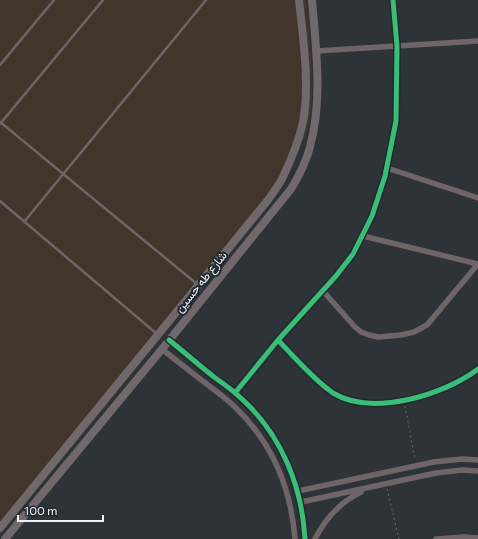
<svg xmlns="http://www.w3.org/2000/svg" width="478" height="539" font-family="Commissioner,Vazirmatn,sans-serif">
	<style>
		.commercial { fill: #41362b }
		.lines { fill: none; stroke-linecap: round; stroke-linejoin: round }
		.path { stroke: #6a676a; stroke-width: 1; stroke-dasharray: 2 3; stroke-linecap: butt }
		.lane { stroke: #6f6569; stroke-width: 2.5 }
		.street { stroke: #6f6569; stroke-width: 5.5 }
		.secondary { stroke: #70686b; stroke-width: 8 }
		.cycleway-casing { stroke: #212931; stroke-width: 8 }
		.cycleway { stroke: #3abd76; stroke-width: 5 }
		.labels { text-anchor: middle; stroke-width: 4; stroke-linejoin: round; paint-order: stroke }
		.street-label { font-size: 12px; fill: #edf3f9; stroke: #212931 }
	</style>
	<rect width="100%" height="100%" fill="#2e3338"/>
	<path class="commercial" d="M0,0h306l5,55 1,39 -2,26 -5,16 -18,40 -14,22 -114,143 -159,194z"/>
	<g class="lines">
		<path class="path" d="M405,406l10,54
			M387,489l12,50"/>
		<path class="lane" d="M0,65l54,-65
			M0,122l197,162
			M0,124l103,-124
			M0,201l157,133
			M24,222l182,-222"/>
		<path class="street" d="M316,51l162,-10
			M387,168l91,30
			M363,236l115,28
			M323,291l32,36 6,5 8,3 9,2 23,-2 13,-3 13,-7 51,-61
			M169,340c15,12 30,25 45,37 10,7 20,14 29,23 39,36 59,87 62,139
			M278,340c15,16 37,41 55,53 39,24 111,2 145,-24
			M162,349c15,12 30,24 46,36 9,7 19,14 28,23 36,35 55,81 59,131
			M235,393l43,-53 58,-64 17,-22 19,-38 13,-40 11,-55 1,-75 -4,-46
			M298,491l136,-29 28,-3 16,1
			M301,502l135,-29 26,-3 16,1
			M315,539c10,-20 26,-37 46,-47
			M436,539l28,-2 14,1"/>
		<path class="secondary" d="M0,528l268,-328c5,-7 11,-15 15,-23 8,-17 16,-36 20,-55 7,-38 0,-84 -4,-122
			M5,539l162,-196 124,-154c8,-13 15,-27 19,-42 13,-48 6,-98 2,-147"/>
		<g class="cycleway-casing">
			<path id="cycleway" d="M169,340c15,12 30,25 45,37 10,7 20,14 29,23 39,36 59,87 62,139
				M278,340c15,16 37,41 55,53 39,24 111,2 145,-24
				M235,393l43,-53 58,-64 17,-22 19,-38 13,-40 11,-55 1,-75 -4,-46"/>
		</g>
		<use href="#cycleway" class="cycleway"/>
	</g>
	<g class="labels">
		<g class="street-label">
			<text transform="translate(201 282) rotate(-51)" y="4">شارع طه حسين</text>
		</g>
	</g>
	<path d="M18 515v6h85v-6" fill="none" stroke="#edf3f9" stroke-width="2"/>
	<text x="24" y="515" font-size="12" fill="#edf3f9" stroke="#212931" stroke-width="3" paint-order="stroke">100 m</text>
</svg>
